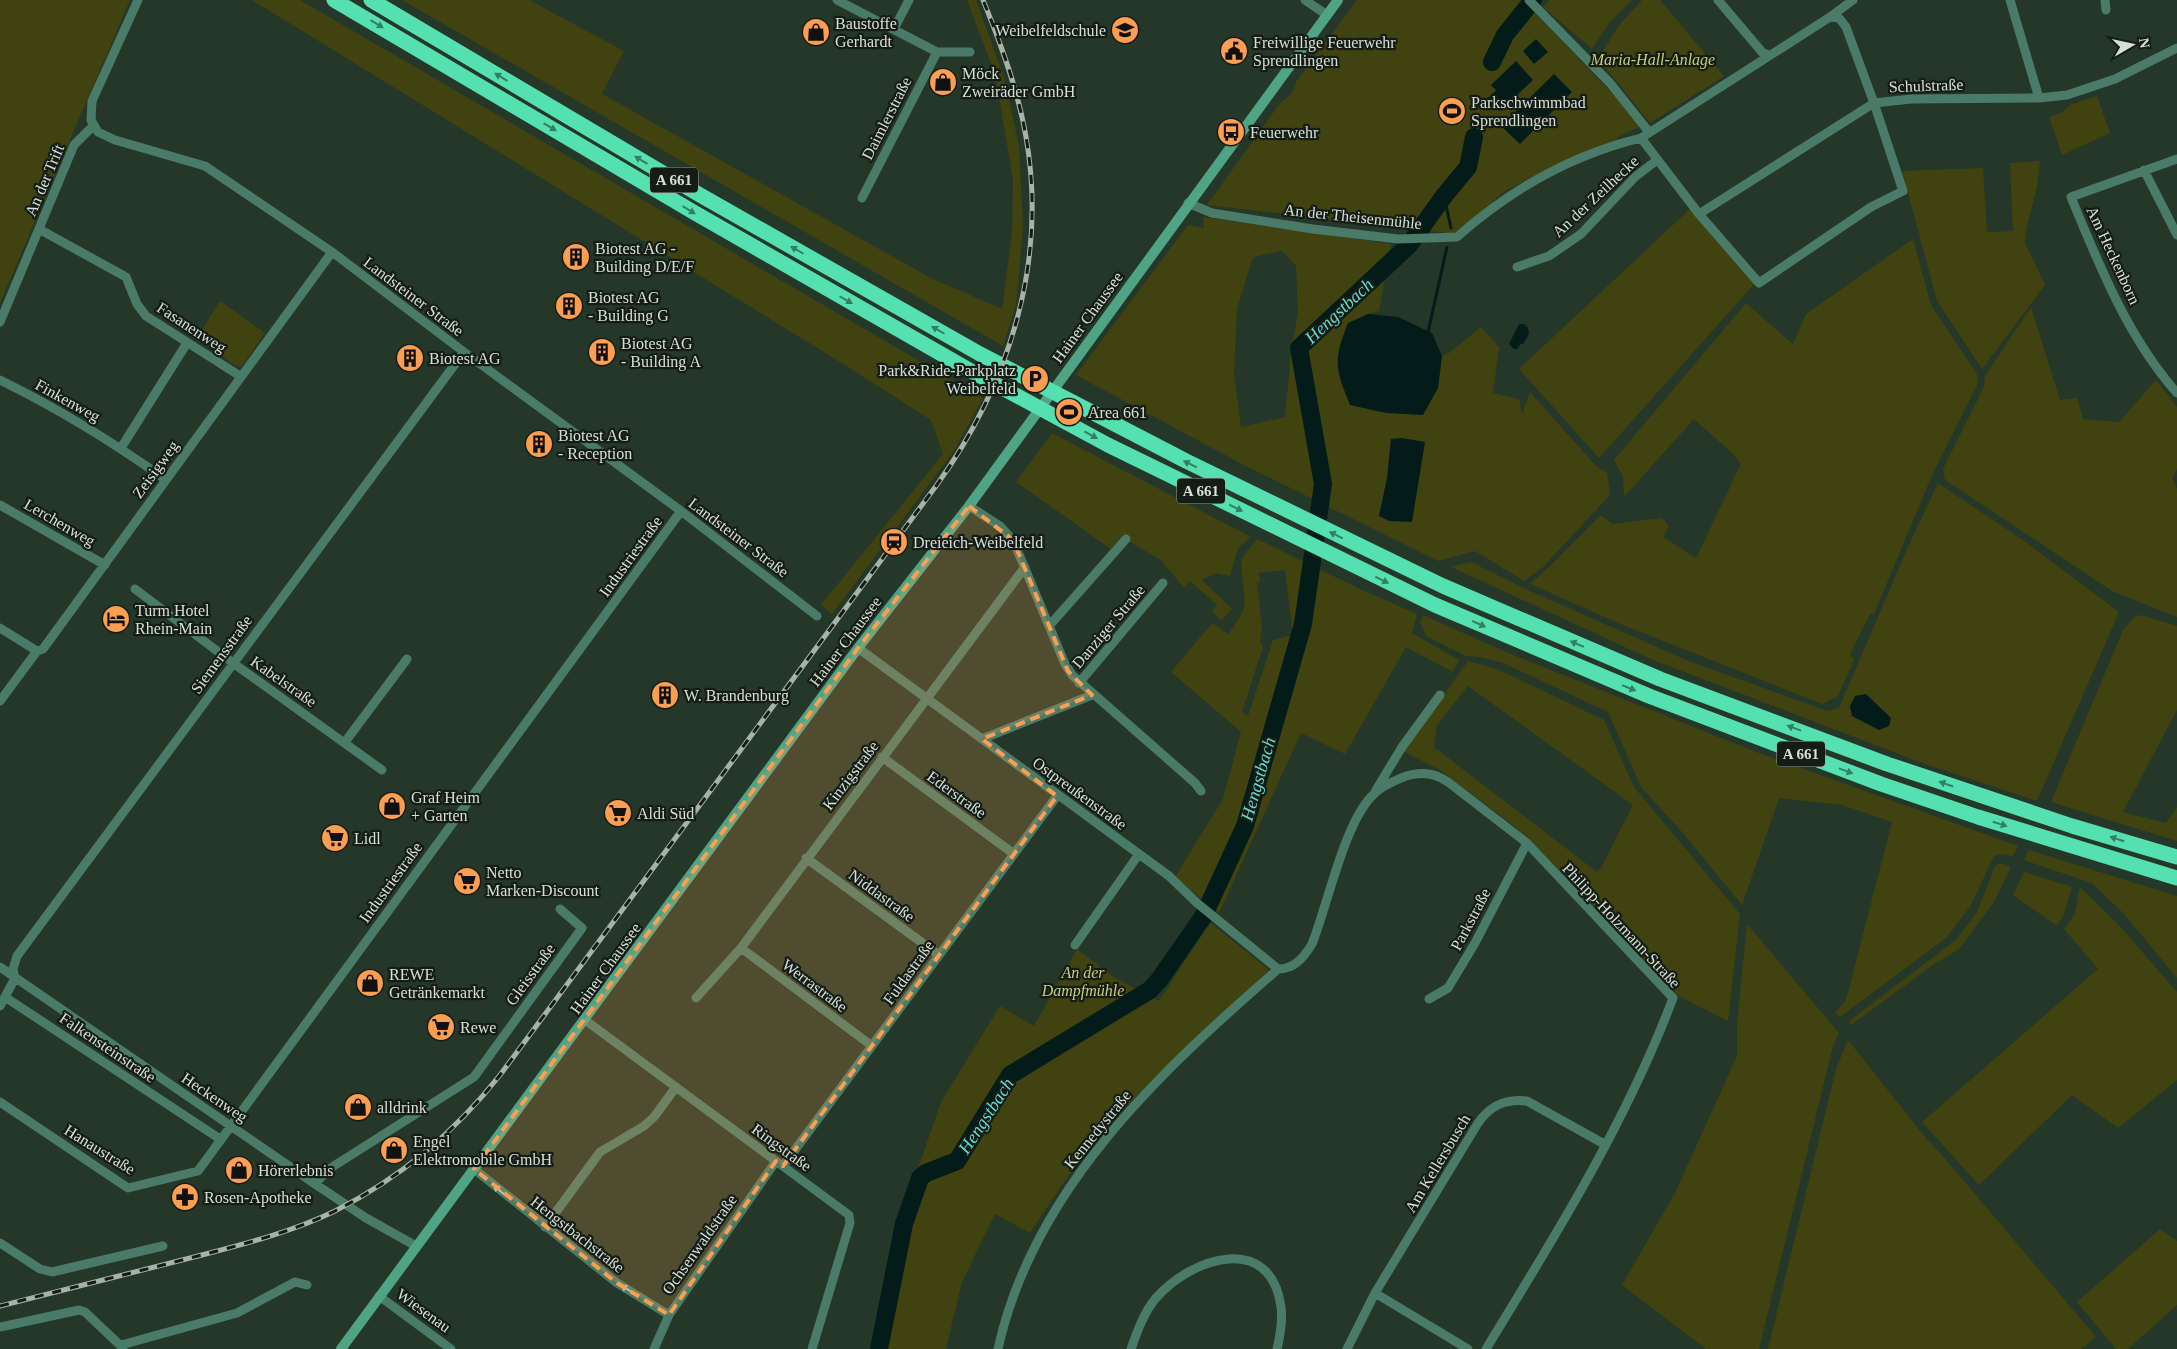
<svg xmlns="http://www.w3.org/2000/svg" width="2177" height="1349" font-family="Georgia,serif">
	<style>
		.green { fill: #404310; fill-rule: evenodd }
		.water { fill: #031c19 }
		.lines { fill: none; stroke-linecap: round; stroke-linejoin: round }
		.stream { stroke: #031c19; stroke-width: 3 }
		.river { stroke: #031c19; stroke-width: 18 }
		.street { stroke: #497b68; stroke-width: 9 }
		.secondary { stroke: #50a486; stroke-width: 10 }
		.highway { stroke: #54e0b1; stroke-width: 15 }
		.rail-casing { stroke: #a6b3a7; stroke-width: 5 }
		.rail { stroke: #141c15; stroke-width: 3; stroke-dasharray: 9; stroke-linecap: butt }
		.oneway { fill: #347e63 }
		.oneway2 { fill: #b2c7ba }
		.marked { fill: #fb9e51; fill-opacity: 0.2; stroke: #fb9e51; stroke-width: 4; stroke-dasharray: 10 6; stroke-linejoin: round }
		.labels { text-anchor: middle; stroke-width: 4.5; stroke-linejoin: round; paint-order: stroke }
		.shield { fill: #141c15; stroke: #9ba59c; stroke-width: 1 }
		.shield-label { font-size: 15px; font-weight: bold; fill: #d5e0d6 }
		.poi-label { font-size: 16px; fill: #d5e0d6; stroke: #141c15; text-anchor: start }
		.park-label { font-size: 16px; font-style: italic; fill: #c8cf7a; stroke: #141c15 }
		.street-label { font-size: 16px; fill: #d5e0d6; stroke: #141c15 }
		.water-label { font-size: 18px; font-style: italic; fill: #65dbce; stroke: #141c15 }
	</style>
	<rect width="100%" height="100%" fill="#253728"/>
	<path class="green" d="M0,0h130l-130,303z
		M252,0h48l683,398 -29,53 -122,163 -11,-9 122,-151 -12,-34 -86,-55z
		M402,0h127l95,51 -22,43 329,184 71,31 10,-76 1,-53 -18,-106 -28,-74h9l28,77 15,69 4,80 -5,60 -2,19 -13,41z
		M1357,0h165l115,119 4,7 -23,11 -3,4 -66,27 -46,24 -46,42 -250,-29 73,-102c7,-4 16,-13 16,-21z
		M1550,0h82l-23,23 -17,26 -49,-42z
		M1642,0h18l64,76 -74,47 -36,-45 -17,-18 23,-36z
		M2097,96l13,37 -48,22 -13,-38 12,-4 9,-8z
		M2040,161l-3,26 -11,43 -1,13 20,42 -63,84 -45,-68 -35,-130 81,-3 4,64 26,-1 -3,-68z
		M1692,207l63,76 -156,175 -80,-89z
		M1203,217l188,27 -12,67 -11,3 70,74 4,-32 7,-3 32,-26 18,20 -6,46 26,6 3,15 8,-22 67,75 10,5 3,23 -68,73 -18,13 -49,-30 -37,10 -196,-97 -166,-89 112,-150 16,3zM1282,251l14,15 2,47 -6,32 -7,72 -44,10 -7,-53 3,-65 15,-49 5,-4z
		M1913,239l18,66 46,69 1,9 -45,90 -59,141h-4l-20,40 4,6 -16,36 -16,8 -202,-80 -90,-40 18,-16 53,-53 11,9 50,-6 7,8 -6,11 33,21 45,-94 -9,-11 -38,-34 -70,78 -1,-20 -9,-17 132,-157 47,41 13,-30z
		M220,301l45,32 -23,33h-6l-40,-27z
		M2031,307l29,93 17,-2 6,21 36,3 37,-42 21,27v62l-5,9 5,11v128l-65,-26 -167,-111 -2,-11 41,-82 1,-11z
		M1052,433l199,104 -13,11 -8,28 -15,-3 -13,7 30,29 -10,11 -10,-8 5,-7 -27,-24 -6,7 -23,-28 -40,-23 -10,12 -95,-67z
		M1938,483l82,55 99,74 -82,189 -112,-37 -272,-104 -202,-93 20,-5 57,28 158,70 141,51 12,-3 69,-161z
		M1257,539l103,50 57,25 -5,19 47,27 -6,12 -47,-25 -61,107 -44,-21 -82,180 -44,-36 48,-78 18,-67 -70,-60 41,-49 16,11c29,-35 11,-37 14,-76zM1285,570l8,65 -20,5 -25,76 -6,-4 21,-65 -3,-6 2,-12 -5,-46 3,-1 -1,-9z
		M1423,615l83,37 245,98 267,96 -5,10 -12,-2 -7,2 -24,51 -24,31 -106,79 -5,-4 11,-13 46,-178 -50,-17 -63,-7 -37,107 -60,-73 -41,-45 -33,-75 -105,-49 -23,-6 -14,-1 -40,-20 -6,-14z
		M2141,615l36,11v84l-54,102 43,11 11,-16v34l-126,-39 72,-172 11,-13z
		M1468,661l29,8 107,51 30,67 106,127 -12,107 -51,-26 -151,-160 -86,-65 -37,-19zM1468,686l165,119 -31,61 -5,6 -163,-125 3,-22z
		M2029,850l148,46v82l-53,-64 -32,-31 -68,-23z
		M2001,863l10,4 -17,35 -35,47 -26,16 -82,60 -2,-4 107,-81 21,-28 18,-46z
		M2024,872l48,15 -9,30 -7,8 -43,-30z
		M2080,887l37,36 60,69v88l-59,48 -46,-33 -93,90 -57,-63 176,-153 -34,-40 11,-15z
		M1210,922l59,48c-69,62 -137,124 -194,197 -16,21 -30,44 -45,66l-35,-19 -33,68 -16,67h-71l21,-117 45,-130 59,-96 34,20 43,-77 35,27 47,25z
		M1747,924l92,109 -6,13 -74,303h-53l-84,-64 53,-92 62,-137v-32z
		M1848,1040l77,97 16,17 155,183 -15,12h-313l68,-280z
		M2160,1229l17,12v64l-49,44h-12l-39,-47z"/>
	<path class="water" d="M1536,39l12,13 -14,12 -11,-13z
		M1516,61l17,19 -33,31 -12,-13 8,-8 -5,-5z
		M1554,74l18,18 -52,52 -19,-18z
		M1368,314l30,3 34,16 10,23 -4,32 -15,27 -37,-2 -36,-8c-15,-37 -17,-44 -2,-82z
		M1519,324h5l4,4 1,6 -6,10h-2l-4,5h-3l-5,-5z
		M1402,438l23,4 -13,80 -23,-1 -10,-5 8,-38 4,-39z
		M1866,694l25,24 -2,8 -10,4 -27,-14 -2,-10 5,-10z"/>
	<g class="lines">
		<path class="stream" d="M1444,196l7,32
			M1428,332l19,-85"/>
		<path class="river" d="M1492,62l13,-27 28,-35
			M879,1349l25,-125 16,-46 6,-5 31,-12 53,-86 140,-85 9,-10 44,-63 42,-91 58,-202 20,-140 -24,-136 110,-103 35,-49 24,-29 6,-30"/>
		<path class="street" d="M138,0l-46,101 -1,19 7,12 17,8 90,26 127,86 132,100 217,159 136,105
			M837,0l100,52h33
			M1305,0l22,15
			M1529,0l81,83 39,49
			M1718,0l44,52 6,3
			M2010,0l29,98
			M2105,0l1,10
			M894,29l15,-29
			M1641,138l58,76 60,69 112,-76 32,-16 -29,-88 -28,-76 -7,-9 -9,-1
			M2177,159l-106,38c28,68 57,141 106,196
			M2144,170l33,65
			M862,198l75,-146
			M1188,203l24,10 101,16 85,10 59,-2c53,-47 114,-82 184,-99l189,-121 23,-17
			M1699,214l175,-111 37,-4 128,-1 28,-3 48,-16 62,-31
			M39,229l87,48 11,27 9,12 94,60
			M1517,267l32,-11 32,-22 54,-57 22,-17
			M0,322l74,-177 19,-19
			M0,380c59,29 113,62 166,100
			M121,448l66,-105
			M0,505l105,60
			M969,506l31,20 13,14 52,124 7,11 123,108 6,8
			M135,589l98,74 149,107
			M1049,626l77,-87
			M0,628l37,23
			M858,648l311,228 28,27 81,66
			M1079,683l84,-100
			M0,701l37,-50 6,-2 289,-397
			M982,739l110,-44
			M345,742l62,-83
			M882,757l132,97
			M1376,790l26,-43 38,-52
			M806,858l133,97
			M1075,945l64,-91
			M741,948l131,98
			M0,967l315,217 51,34 50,28
			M1278,969c17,0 26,-12 34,-25 16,-40 33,-125 63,-151 7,-7 17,-11 26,-15 17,-7 33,-6 47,4l79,61 146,155c-47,125 -118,238 -187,351
			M5,997l215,142
			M696,998l45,-50 284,-381
			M1429,999l19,-11 27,-45 52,-100
			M0,1006l15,-28 -2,-9 4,-13 447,-604
			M585,1020l264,195 1,8 -38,126
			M0,1102l128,86 70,-17 483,-660
			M783,1166l274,-370
			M474,1169l143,114 52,32
			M315,1184l14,-15 145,-92 108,-149 -22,-19
			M545,1227l55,-75 44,-26 10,-9 22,-30
			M0,1243l40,26 12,3 111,-26
			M1375,1293l93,56
			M379,1296l72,53
			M0,1327l79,-17 6,2 38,36
			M121,1345l116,-32 58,-31 12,3
			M654,1349l15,-34 107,-154
			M998,1349c35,-160 162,-277 280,-380
			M1131,1349c6,-17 13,-37 25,-51 36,-41 115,-66 125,9 2,14 -1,29 -4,42
			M1347,1349l28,-56 103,-170c12,-17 27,-25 49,-22l79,44"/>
		<path class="secondary" d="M341,1349l517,-701 111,-142 369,-506"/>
		<path class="highway" d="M334,0l361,213 276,158 137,74 327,160 214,91 232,88 97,33 199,61
			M371,0l329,195 280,159 206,107 257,125 217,93 227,85 185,62 105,31"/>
		<g class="rail-casing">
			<path id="rail" d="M0,1306c66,-17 132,-33 198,-50 46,-12 94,-24 137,-45 65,-33 120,-79 165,-136l436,-589c73,-101 112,-224 90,-349 -8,-47 -25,-93 -43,-137"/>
		</g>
		<use href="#rail" class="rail"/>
	</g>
	<defs><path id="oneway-solid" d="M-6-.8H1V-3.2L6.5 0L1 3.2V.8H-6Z" transform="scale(1.25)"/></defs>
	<g class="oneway">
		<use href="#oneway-solid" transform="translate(377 24) rotate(31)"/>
		<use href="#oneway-solid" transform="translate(501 77) rotate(-149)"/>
		<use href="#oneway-solid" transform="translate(550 127) rotate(31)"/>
		<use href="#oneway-solid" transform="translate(641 160) rotate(-149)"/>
		<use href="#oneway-solid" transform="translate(689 210) rotate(31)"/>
		<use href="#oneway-solid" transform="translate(797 250) rotate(-150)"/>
		<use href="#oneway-solid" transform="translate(846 300) rotate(30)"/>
		<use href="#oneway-solid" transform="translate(938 330) rotate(-150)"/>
		<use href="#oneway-solid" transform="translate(1091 435) rotate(29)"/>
		<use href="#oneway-solid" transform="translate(1190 464) rotate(-154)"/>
		<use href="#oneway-solid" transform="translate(1236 508) rotate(26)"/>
		<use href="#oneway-solid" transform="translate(1336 535) rotate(-154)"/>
		<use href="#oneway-solid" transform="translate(1382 580) rotate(26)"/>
		<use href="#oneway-solid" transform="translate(1479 624) rotate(24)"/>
		<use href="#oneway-solid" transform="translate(1577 644) rotate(-157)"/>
		<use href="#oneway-solid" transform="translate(1629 688) rotate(22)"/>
		<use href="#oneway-solid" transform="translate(1794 728) rotate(-160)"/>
		<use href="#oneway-solid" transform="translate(1846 771) rotate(20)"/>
		<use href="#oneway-solid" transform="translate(1946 784) rotate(-161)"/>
		<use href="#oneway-solid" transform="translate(2000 824) rotate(17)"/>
		<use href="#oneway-solid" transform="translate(2117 839) rotate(-163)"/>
	</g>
	<g class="oneway2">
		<use href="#oneway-solid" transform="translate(499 1190) rotate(-141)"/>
		<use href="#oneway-solid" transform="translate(627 1289) rotate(-148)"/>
	</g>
	<path class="marked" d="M969,506l44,34 55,131 24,24 -110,44 75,57 -274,370 -7,-5 -107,154 -52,-32 -143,-114 384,-521z"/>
	<defs>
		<g id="school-disc" transform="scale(1.4375)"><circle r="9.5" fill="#fb9e51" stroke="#141c15"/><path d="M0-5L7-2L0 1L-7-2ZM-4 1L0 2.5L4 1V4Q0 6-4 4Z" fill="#111"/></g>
		<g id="shop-disc" transform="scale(1.4375)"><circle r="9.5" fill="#fb9e51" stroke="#141c15"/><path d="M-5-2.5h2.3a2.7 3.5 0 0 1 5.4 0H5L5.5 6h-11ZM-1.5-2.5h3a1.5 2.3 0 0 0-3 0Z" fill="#111"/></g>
		<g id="civic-disc" transform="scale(1.4375)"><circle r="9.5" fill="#fb9e51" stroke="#141c15"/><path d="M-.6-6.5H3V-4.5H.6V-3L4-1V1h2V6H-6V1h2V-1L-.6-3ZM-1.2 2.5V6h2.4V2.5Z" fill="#111"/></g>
		<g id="stadium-disc" transform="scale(1.4375)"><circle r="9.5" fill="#fb9e51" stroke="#141c15"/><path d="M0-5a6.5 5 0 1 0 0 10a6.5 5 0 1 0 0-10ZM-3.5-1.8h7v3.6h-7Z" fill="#111"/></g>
		<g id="bus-disc" transform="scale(1.4375)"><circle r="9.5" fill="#fb9e51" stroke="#141c15"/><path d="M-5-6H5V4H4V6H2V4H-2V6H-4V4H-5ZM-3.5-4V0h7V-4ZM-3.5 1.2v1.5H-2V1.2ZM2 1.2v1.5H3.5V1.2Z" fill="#111"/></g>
		<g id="building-disc" transform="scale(1.4375)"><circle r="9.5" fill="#fb9e51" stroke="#141c15"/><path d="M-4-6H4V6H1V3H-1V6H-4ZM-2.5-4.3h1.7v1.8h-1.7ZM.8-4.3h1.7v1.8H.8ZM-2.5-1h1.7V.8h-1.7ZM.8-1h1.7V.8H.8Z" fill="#111"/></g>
		<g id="parking-disc" transform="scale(1.4375)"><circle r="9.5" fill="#fb9e51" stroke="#141c15"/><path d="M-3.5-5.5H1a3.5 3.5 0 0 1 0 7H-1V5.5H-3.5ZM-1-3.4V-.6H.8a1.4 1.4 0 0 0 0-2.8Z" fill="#111"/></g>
		<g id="station-disc" transform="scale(1.4375)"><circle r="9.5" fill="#fb9e51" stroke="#141c15"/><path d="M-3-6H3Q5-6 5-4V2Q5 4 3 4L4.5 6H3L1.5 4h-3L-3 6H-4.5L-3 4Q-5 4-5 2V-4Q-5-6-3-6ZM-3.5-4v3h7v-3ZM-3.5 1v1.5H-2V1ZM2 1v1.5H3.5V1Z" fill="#111"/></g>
		<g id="hotel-disc" transform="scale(1.4375)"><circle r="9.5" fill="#fb9e51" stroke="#141c15"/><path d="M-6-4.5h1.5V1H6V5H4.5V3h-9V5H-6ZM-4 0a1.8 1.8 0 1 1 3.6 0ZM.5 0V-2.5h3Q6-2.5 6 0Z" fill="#111"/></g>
		<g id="supermarket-disc" transform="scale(1.4375)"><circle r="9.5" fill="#fb9e51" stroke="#141c15"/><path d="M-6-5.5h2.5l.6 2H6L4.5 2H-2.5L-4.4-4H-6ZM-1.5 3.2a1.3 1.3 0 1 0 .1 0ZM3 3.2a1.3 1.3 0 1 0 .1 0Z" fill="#111"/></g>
		<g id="pharmacy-disc" transform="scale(1.4375)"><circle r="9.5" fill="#fb9e51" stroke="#141c15"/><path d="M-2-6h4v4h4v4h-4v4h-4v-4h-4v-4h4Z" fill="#111"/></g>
	</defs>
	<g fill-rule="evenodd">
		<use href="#school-disc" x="1125" y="30"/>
		<use href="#shop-disc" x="816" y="32"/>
		<use href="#civic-disc" x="1234" y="51"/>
		<use href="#shop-disc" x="943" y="82"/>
		<use href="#stadium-disc" x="1452" y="111"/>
		<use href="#bus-disc" x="1231" y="132"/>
		<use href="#building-disc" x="576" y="257"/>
		<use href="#building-disc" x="569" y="306"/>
		<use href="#building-disc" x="602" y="352"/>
		<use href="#building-disc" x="410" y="358"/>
		<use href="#parking-disc" x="1035" y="379"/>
		<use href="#stadium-disc" x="1069" y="412"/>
		<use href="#building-disc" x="539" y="444"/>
		<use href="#station-disc" x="894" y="542"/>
		<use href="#hotel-disc" x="116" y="619"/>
		<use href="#building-disc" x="665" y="695"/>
		<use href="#shop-disc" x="392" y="806"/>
		<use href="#supermarket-disc" x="618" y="813"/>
		<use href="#supermarket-disc" x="335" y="838"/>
		<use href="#supermarket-disc" x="467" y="881"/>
		<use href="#shop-disc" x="370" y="983"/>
		<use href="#supermarket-disc" x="441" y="1027"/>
		<use href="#shop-disc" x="358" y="1107"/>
		<use href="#shop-disc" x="394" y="1150"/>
		<use href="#shop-disc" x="239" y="1170"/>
		<use href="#pharmacy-disc" x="185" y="1197"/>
	</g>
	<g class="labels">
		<g class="shield">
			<rect x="650" y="167.5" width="48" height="25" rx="4"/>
			<rect x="1177" y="478.5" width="48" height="25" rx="4"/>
			<rect x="1777" y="741.5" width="48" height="25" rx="4"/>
		</g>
		<g class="shield-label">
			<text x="674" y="185">A 661</text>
			<text x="1201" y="496">A 661</text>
			<text x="1801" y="759">A 661</text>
		</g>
		<g class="poi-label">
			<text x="835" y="29">Baustoffe<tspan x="835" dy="18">Gerhardt</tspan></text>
			<text x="1106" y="36" text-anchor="end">Weibelfeldschule</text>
			<text x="1253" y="48">Freiwillige Feuerwehr<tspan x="1253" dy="18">Sprendlingen</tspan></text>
			<text x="962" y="79">Möck<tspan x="962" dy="18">Zweiräder GmbH</tspan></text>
			<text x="1471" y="108">Parkschwimmbad<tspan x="1471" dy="18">Sprendlingen</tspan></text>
			<text x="1250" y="138">Feuerwehr</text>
			<text x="595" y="254">Biotest AG -<tspan x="595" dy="18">Building D/E/F</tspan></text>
			<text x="588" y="303">Biotest AG<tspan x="588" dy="18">- Building G</tspan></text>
			<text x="621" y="349">Biotest AG<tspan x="621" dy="18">- Building A</tspan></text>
			<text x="429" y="364">Biotest AG</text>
			<text x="1016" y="376" text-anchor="end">Park&amp;Ride-Parkplatz<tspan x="1016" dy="18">Weibelfeld</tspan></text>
			<text x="1088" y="418">Area 661</text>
			<text x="558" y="441">Biotest AG<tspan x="558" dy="18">- Reception</tspan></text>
			<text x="913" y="548">Dreieich-Weibelfeld</text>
			<text x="135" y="616">Turm Hotel<tspan x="135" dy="18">Rhein-Main</tspan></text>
			<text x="684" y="701">W. Brandenburg</text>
			<text x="411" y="803">Graf Heim<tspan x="411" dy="18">+ Garten</tspan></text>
			<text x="637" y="819">Aldi Süd</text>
			<text x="354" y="844">Lidl</text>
			<text x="486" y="878">Netto<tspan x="486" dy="18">Marken-Discount</tspan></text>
			<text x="389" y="980">REWE<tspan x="389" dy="18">Getränkemarkt</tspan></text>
			<text x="460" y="1033">Rewe</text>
			<text x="377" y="1113">alldrink</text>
			<text x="413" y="1147">Engel<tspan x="413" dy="18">Elektromobile GmbH</tspan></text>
			<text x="258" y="1176">Hörerlebnis</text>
			<text x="204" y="1203">Rosen-Apotheke</text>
		</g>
		<g class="park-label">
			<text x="1653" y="65">Maria-Hall-Anlage</text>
			<text x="1083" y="978">An der<tspan x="1083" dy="18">Dampfmühle</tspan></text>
		</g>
		<g class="street-label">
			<text transform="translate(1926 85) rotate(-2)" y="6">Schulstraße</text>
			<text transform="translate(886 118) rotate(-63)" y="6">Daimlerstraße</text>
			<text transform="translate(44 180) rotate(-67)" y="6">An der Trift</text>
			<text transform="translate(1595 196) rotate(-43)" y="6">An der Zeilhecke</text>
			<text transform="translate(1353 216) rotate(6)" y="6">An der Theisenmühle</text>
			<text transform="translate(2114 255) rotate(65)" y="6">Am Heckenborn</text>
			<text transform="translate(414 296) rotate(37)" y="6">Landsteiner Straße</text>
			<text transform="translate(1087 317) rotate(-54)" y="6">Hainer Chaussee</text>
			<text transform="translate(192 327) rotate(33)" y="6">Fasanenweg</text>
			<text transform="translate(68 400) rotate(29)" y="6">Finkenweg</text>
			<text transform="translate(155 469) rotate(-54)" y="6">Zeisigweg</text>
			<text transform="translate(60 522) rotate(30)" y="6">Lerchenweg</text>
			<text transform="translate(739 537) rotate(37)" y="6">Landsteiner Straße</text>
			<text transform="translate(630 556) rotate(-54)" y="6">Industriestraße</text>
			<text transform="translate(1108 626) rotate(-50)" y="6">Danziger Straße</text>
			<text transform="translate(845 641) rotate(-53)" y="6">Hainer Chaussee</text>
			<text transform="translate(221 654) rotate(-54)" y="6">Siemensstraße</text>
			<text transform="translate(284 681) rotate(35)" y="6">Kabelstraße</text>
			<text transform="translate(850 775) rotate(-53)" y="6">Kinzigstraße</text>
			<text transform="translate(1080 793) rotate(36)" y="6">Ostpreußenstraße</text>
			<text transform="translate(957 794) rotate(36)" y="6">Ederstraße</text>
			<text transform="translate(390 882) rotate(-54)" y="6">Industriestraße</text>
			<text transform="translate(882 895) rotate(36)" y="6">Niddastraße</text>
			<text transform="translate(1470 919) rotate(-62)" y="6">Parkstraße</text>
			<text transform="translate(1622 925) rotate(47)" y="6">Philipp-Holzmann-Straße</text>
			<text transform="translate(605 968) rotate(-54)" y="6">Hainer Chaussee</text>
			<text transform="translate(908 972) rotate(-54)" y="6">Fuldastraße</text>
			<text transform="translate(530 974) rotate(-54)" y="6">Gleisstraße</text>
			<text transform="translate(815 985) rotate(37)" y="6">Werrastraße</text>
			<text transform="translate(108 1047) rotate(34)" y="6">Falkensteinstraße</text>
			<text transform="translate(215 1097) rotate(34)" y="6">Heckenweg</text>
			<text transform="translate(1097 1129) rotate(-51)" y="6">Kennedystraße</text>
			<text transform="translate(782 1147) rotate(36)" y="6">Ringstraße</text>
			<text transform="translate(100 1149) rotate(32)" y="6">Hanaustraße</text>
			<text transform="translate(1437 1163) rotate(-59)" y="6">Am Kellersbusch</text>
			<text transform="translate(578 1234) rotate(38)" y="6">Hengstbachstraße</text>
			<text transform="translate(699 1244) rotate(-55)" y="6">Ochsenwaldstraße</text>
			<text transform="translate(424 1310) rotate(36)" y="6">Wiesenau</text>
		</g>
		<g class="water-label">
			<text transform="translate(1339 311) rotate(-43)" y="6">Hengstbach</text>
			<text transform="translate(1258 779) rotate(-74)" y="6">Hengstbach</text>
			<text transform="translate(986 1116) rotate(-57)" y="6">Hengstbach</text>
		</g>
	</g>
	<g transform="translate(2132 45) rotate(81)" stroke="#141c15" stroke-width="4" paint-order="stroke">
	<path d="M0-4L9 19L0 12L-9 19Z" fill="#d5e0d6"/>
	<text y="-8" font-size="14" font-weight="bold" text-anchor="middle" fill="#d5e0d6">N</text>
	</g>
</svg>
